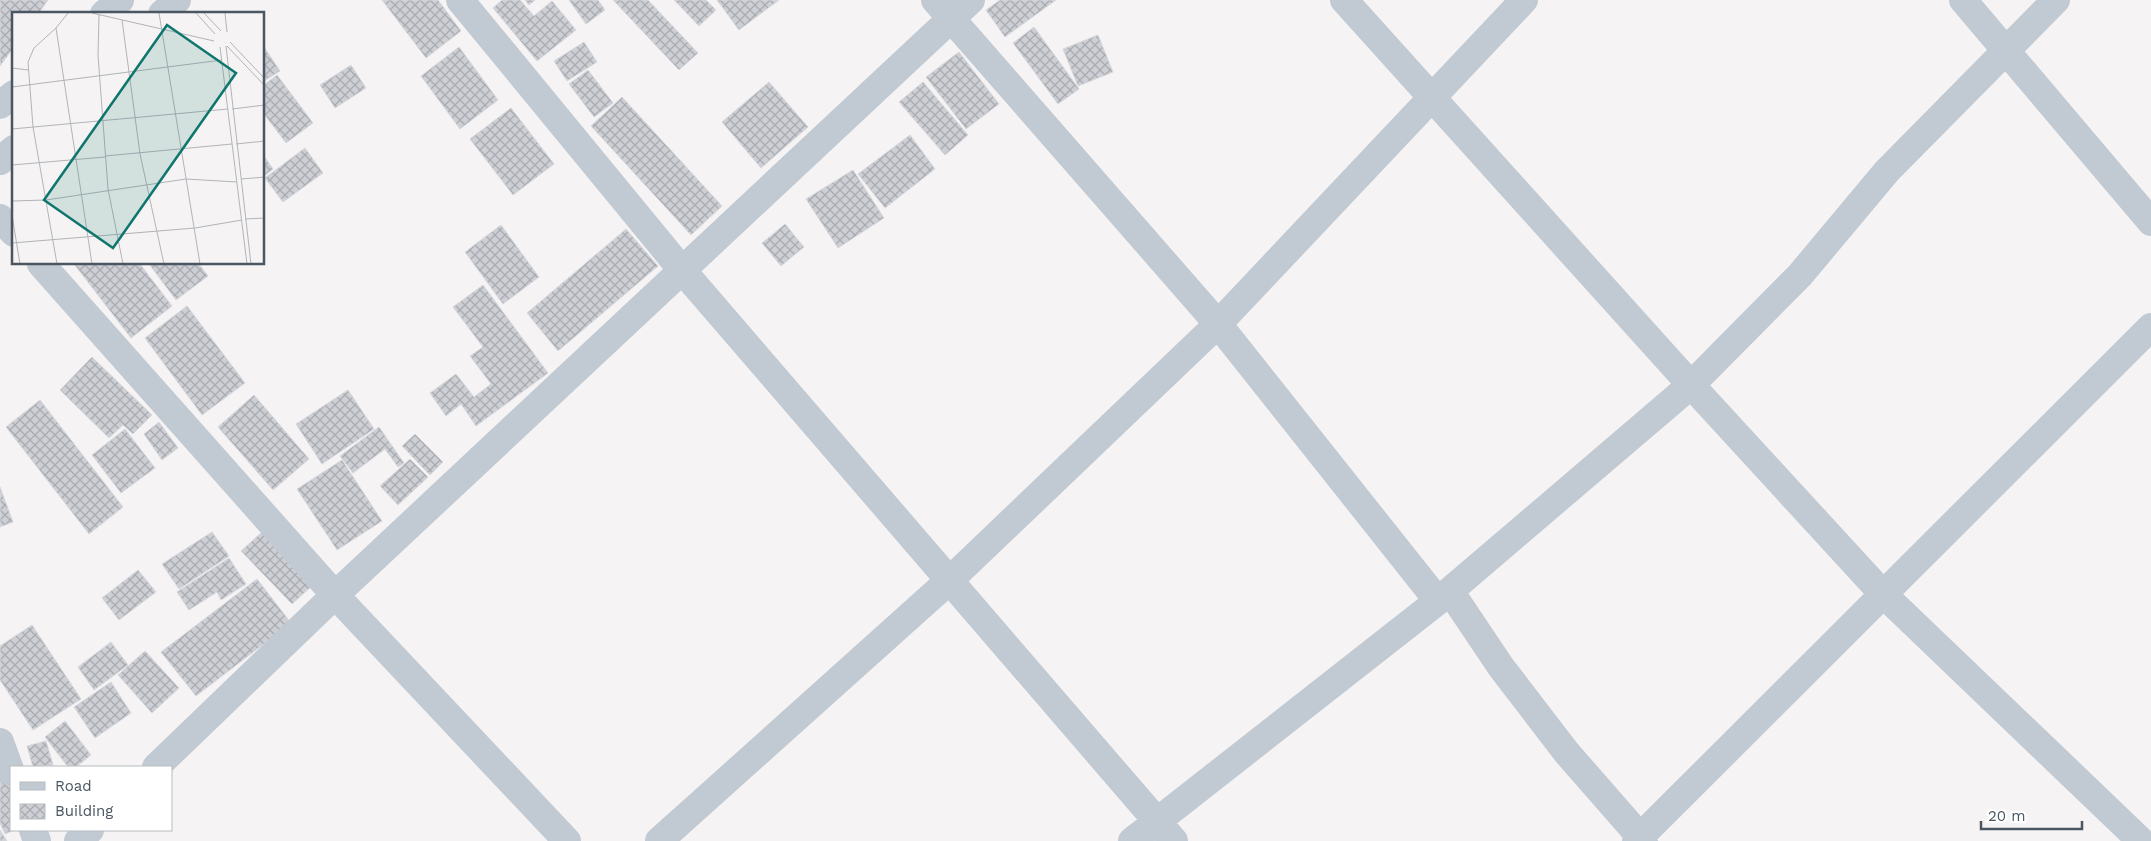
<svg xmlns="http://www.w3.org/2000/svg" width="2151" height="841" font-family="'Work Sans',sans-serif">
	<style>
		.building { fill: url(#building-cross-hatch); stroke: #d7d9de }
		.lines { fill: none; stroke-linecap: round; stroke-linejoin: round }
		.minor { stroke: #c1cad2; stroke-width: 28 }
		.tertiary { stroke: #c1cad2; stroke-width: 28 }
		.inset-road { fill: none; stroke: #b1b4b9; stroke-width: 1 }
		.view { fill: #0f766e; fill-opacity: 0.15; stroke: #0f766e; stroke-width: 2.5 }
		.inset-edge { fill: none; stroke: #4a5661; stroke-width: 2.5 }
	</style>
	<defs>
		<pattern id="building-cross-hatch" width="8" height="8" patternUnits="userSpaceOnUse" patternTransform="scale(1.25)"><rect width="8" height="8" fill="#cdcfd5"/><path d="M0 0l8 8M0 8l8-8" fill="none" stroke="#a8abb0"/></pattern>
	</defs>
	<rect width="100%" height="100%" fill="#f5f3f3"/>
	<path class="building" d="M0,0h48l-10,14h-24v33l-14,19z
		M382,0h56l23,31 -35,27z
		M502,0h18l14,16 18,-15 24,29 -39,31 -44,-53z
		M525,0h10l-6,5z
		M569,0h29l7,10 -19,14z
		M613,0h35l50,53 -19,17z
		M674,0h32l10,10 -17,16z
		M717,0h62l-40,30z
		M1000,0h56l-51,37 -19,-27z
		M1034,27l45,62 -21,15 -45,-61z
		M1098,35l15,37 -35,14 -15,-37z
		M584,42l13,20 -30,19 -13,-20z
		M264,47l16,24 -16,10z
		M459,47l39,53 -38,29 -39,-53z
		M959,52l40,52 -33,25 -40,-52z
		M351,65l15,23 -31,20 -15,-23z
		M588,70l25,33 -19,14 -25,-33z
		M277,75l36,48 -27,20 -22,-29v-29z
		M769,82l39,45 -47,41 -39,-46z
		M923,82l45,53 -23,20 -46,-53z
		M622,97l100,109 -31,29 -100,-109z
		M511,108l43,56 -41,31 -43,-56z
		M910,135l25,34 -50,39 -27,-34z
		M305,148l18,25 -40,29 -18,-24z
		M264,156l9,13 -9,7z
		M853,170l31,48 -46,30 -32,-49z
		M785,224l19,23 -23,19 -19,-23z
		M501,225l38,52 -36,27 -38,-52z
		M626,229l32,37 -100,85 -31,-38z
		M74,264h66l32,42 -41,32z
		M149,264h50l9,12 -32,24z
		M483,285l65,88 -72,53 -15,-22 -15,12 -16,-23 26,-19 18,23 17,-13 -21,-28 13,-9 -30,-40z
		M187,306l58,77 -43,32 -57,-77z
		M92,357l60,58 -19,19 -10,-9 -14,13 -49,-48z
		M348,390l26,39 -52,35 -26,-40z
		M254,395l55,64 -36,31 -55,-63z
		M40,400l83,107 -34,27 -83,-107z
		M159,422l19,26 -16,12 -18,-26z
		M379,427l25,36 -6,4 -13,-18 -32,24 -13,-17z
		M125,429l30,39 -34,25 -29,-38z
		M415,434l28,28 -13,13 -28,-29z
		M410,459l18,18 -30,28 -18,-19z
		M342,460l40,61 -45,29 -40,-61z
		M0,487l13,35 -13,5z
		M212,532l17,24 -50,33 -17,-25z
		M262,532l51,53 -21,19 -51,-53z
		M229,558l17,26 -25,16 -4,-8 -28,18 -12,-18z
		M138,570l18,22 -37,28 -17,-22z
		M257,579l34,44 -95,73 -35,-44z
		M32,625l49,74 -48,31 -33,-50v-34z
		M111,642l17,23 -34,25 -16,-23z
		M145,651l34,37 -27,25 -34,-38z
		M111,682l20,31 -36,25 -21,-31z
		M65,721l26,34 -15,12h-8l-23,-30z
		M46,741l7,24 -20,2 -6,-21z
		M0,762l11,25v43h3l-9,4 -5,-11z
		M0,830l7,11h-7z"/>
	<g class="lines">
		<path class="minor" d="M460,0l222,270 492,571
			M935,0l283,324 220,277
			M1344,0l347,385 192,209 258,247
			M1963,0l188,222
			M0,218l14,15
			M41,264l294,331 232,246
			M1450,591l51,76 66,86 77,88
			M0,742l11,30
			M156,767l179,-172 636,-595
			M33,830l4,11
			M78,841l12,-11
			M659,841l292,-262 267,-255 306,-324
			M1132,841l306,-240 253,-216 109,-110 87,-104 169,-171
			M1636,841l515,-514"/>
		<path class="tertiary" d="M104,14l16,-14
			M162,14l15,-14
			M0,105l14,-11
			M0,161l14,-12"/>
	</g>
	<g transform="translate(12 12)">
		<rect width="252" height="252" fill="#f5f3f3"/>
		<path class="inset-road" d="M80,1l122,28M147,1l41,251M184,1l19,21M192,1l17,18M213,1l2,19M87,3l-1,40 10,134 15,75M110,8l18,134 24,110M44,16l36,236M218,30l35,37M214,34l25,218M215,34l38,40M208,35l27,217M0,56l16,2M0,75l210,-27M220,97l33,-4M0,117l216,-20M224,132l29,-3M93,144l127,-12M0,153l93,-8M229,167l24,-2M0,189l34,-1 140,-21 51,3M0,203l8,49M233,207l20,-1M0,231l183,-15 47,-8M45,252l-24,-137 -5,-65 6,-14 22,-20 12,-15"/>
		<path class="view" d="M155,13l69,48 -123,175 -69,-48z"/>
		<rect width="252" height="252" class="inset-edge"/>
	</g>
	<rect x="10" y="766" width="162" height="65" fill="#ffffff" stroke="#b7bbc0"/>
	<rect x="20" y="782" width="25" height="8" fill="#c1cad2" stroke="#b7bbc0"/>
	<text x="55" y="791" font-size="15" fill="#4a5661">Road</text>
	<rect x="20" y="804" width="25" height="15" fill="url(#building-cross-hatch)" stroke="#b7bbc0"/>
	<text x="55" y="816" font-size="15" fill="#4a5661">Building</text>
	<path d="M1981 821v8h101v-8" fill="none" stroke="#4a5661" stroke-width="2.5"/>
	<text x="1988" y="821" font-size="15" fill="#4a5661" stroke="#ffffff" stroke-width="4" paint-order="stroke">20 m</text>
</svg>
